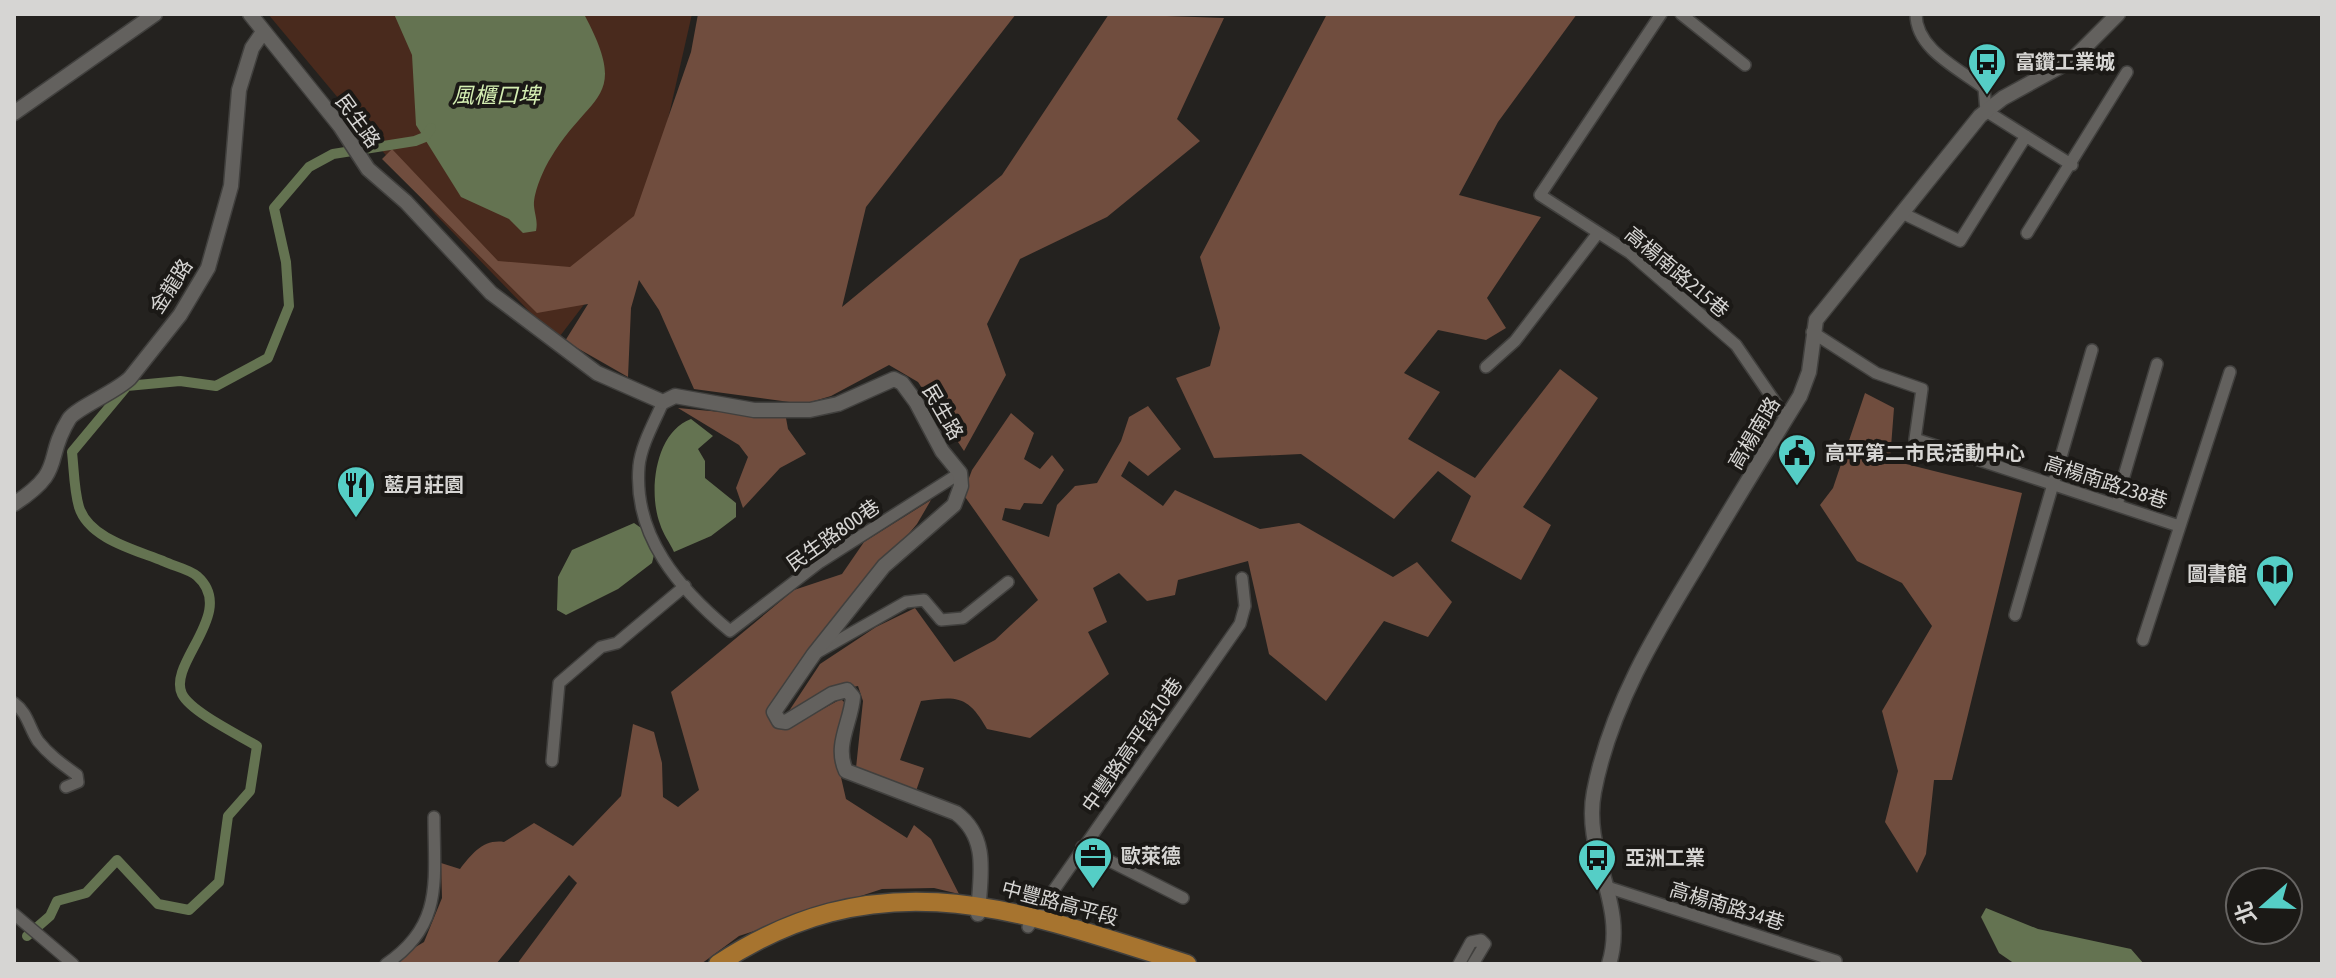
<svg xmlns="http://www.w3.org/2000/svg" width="2336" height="978" font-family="'Asap Condensed','Noto Sans TC',sans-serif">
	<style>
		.green { fill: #492a1d }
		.forest { fill: #704d3e }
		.water { fill: #647351 }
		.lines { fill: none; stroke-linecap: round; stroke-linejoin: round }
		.canal { stroke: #647351; stroke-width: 10 }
		.minor-casing { stroke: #41403e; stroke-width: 14 }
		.tertiary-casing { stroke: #41403e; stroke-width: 17 }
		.primary-casing { stroke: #41403e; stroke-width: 21 }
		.minor { stroke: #63615e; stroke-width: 11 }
		.tertiary { stroke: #63615e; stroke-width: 14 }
		.primary { stroke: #a7742f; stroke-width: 18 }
		.labels { text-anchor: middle; stroke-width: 8; stroke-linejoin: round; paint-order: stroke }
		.poi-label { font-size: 20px; font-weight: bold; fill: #d6d5d3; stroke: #1b1916; text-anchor: start }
		.street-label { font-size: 20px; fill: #d6d5d3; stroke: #1b1916 }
		.water-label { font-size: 22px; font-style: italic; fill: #d4eeb2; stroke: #1b1916 }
	</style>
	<rect width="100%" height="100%" fill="#24221f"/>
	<path class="green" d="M268,14h424l-26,114 -29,107 -80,105 -122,-126z"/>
	<path class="forest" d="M698,14h318l-150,193 -24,100 160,-132 107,-161 115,4 -47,101 23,22 -93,76 -87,42 -33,65 19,51 -42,76 -46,-69 -29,-17 -58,31 -27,8 -110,-15 -35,-79 -20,-30 -8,28 -3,69 -63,-36 23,-37 -51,9 -155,-154 10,-10 106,112 72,6 64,-51 57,-164z
		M1327,14h250l-79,108 -39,73 82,22 -54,81 19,30 -20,12 -48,-10 -34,43 36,19 -32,47 67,39 85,-109 38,29 -75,109 28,18 -30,55 -70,-39 20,-45 -33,-25 -44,48 -93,-65 -87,4 -38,-80 34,-12 10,-38 -20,-71z
		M1865,393l29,15 -4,52 132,33 -70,287h-18l-8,74 -9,19 -32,-51 13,-51 -16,-60 50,-85 -30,-43 -45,-22 -37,-56 13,-17z
		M1148,406l33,43 -33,27 -19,-15 -8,15 42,30 12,-16 85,39 39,-6 94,54 24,-15 35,40 -24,35 -44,-16 -58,80 -57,-47 -21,-93 -70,19 -3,15 -28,6 -28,-28 -26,15 14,34 -19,10 21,42 -79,64 -43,-9c-19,-34 -30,-33 -66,-28l-21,59 24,8 -8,23 -60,-23 7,-67 -5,-15 -16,3 -55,25 33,-50 56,-37 39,-19 39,54 41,-22 43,-40 -75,-106 9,-24 39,-57 23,20 -10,26 16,10 12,-14 12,15 -22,34 -18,-1 -4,7 -15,-2 -3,12 47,17 8,-32 18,-19 22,-3 24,-42 8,-24z
		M678,408l108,10 2,11 18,25 -26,14 -37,40 -7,-20 12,-31 -9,-12z
		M931,500l-14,24 -86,101 -53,78 10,25 53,-29 10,10 -11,64 6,26 61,39 7,-13 17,14 28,55 -25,-6 -52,1 -143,47 -38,28h-184l60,-81 -8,-8 -73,89h-109l37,-22 18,-44 -1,-35 19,6c12,-15 23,-30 44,-27l30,-19 39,23 48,-50 12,-72 21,8 8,31 1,34 15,10 21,-17 -28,-98 123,-102 48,-16 22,-32z"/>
	<path class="water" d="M394,14h190c47,88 6,77 -34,145 -7,11 -17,35 -16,47 1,10 4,15 2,25l-13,2 -14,-14 -48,-22 -45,-72 -4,-70z
		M691,419l22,17 -15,13 7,12v17l31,25v14l-25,19 -37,16c-4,-9 -11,-18 -14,-28 -12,-32 -5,-92 31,-105z
		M634,523l10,7 11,21 -3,12 -34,26 -52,26 -9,-5 1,-33 14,-27z
		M1986,908l52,21 93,20 13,15h-129l-16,-11 -18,-36z"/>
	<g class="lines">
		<path class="canal" d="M27,936l23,-20 7,-15 29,-8 31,-33 41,44 31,6 30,-28 9,-66 22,-25 7,-45c-18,-11 -66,-34 -75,-52 -15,-31 56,-82 15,-118 -8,-7 -24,-10 -34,-15 -27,-11 -74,-22 -84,-54 -5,-17 -5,-37 -7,-55l55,-66 53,-5 36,5 52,-28 21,-52 -3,-44 -12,-54 35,-41 24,-13 82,-13 10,-4 6,-9"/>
		<g class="minor-casing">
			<path id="minor" d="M1661,14l-121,181 90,58 106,92 50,73
				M1681,14l64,51
				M1916,14c0,35 42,54 68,74l2,23 86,54
				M1902,213l58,28 66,-105
				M2027,233l100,-161
				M1812,332l64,41 46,16 -7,50 264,87
				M1486,367l29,-26 83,-108
				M663,402c-8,19 -22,43 -24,64 -6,70 40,123 91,165l90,-69 140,-89
				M2118,504l1,-11 38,-129
				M2015,615l77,-265
				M2143,640l87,-268
				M818,652l88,-50 18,-2 17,20 22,-2 45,-36
				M14,703c14,10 15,25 24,38 11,14 24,23 39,34l1,7 -12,5
				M552,761l7,-78 42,-36 16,-4 68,-57
				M1082,847l101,51
				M1607,887l229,74
				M14,914l59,50
				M1028,927l212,-303 5,-18 -3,-28
				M386,964c58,-39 48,-84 48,-147
				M1459,964l12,-22 10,-2 4,4 -12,20"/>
		</g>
		<g class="tertiary-casing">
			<path id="tertiary" d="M250,14l90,112 28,43 38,33 85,91 106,80 66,29 12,-6 79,14h56l28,-6 56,-25 8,4 14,19 26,49 18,22 1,13 -7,19 -70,61 -70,88 -40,58 5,9 7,1 46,-28 15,-4 6,7c-2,26 -19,48 -7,74l110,42c34,25 24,64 22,101
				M14,113l141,-99
				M14,504c53,-35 29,-43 55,-85 7,-11 47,-27 61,-41l50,-63 28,-47 23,-82 8,-96 13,-42 11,-16
				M1609,964c19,-60 -27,-111 -15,-172 16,-84 61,-158 105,-230 33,-56 67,-111 101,-166l9,-24 7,-52 164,-204 23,-18 69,-38 46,-46"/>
		</g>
		<g class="primary-casing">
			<path id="primary" d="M718,964c164,-108 300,-54 469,0"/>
		</g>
		<use href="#minor" class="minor"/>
		<use href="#tertiary" class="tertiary"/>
		<use href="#primary" class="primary"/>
	</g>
	<defs>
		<g id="bus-pin" transform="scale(2)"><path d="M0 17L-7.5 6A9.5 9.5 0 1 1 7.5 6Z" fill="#55cec6" stroke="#1b1916"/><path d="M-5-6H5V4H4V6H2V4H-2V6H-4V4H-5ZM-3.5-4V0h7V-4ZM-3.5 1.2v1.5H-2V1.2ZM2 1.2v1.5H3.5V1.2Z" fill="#111"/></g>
		<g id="civic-pin" transform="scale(2)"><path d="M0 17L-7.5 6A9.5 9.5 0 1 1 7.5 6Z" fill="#55cec6" stroke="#1b1916"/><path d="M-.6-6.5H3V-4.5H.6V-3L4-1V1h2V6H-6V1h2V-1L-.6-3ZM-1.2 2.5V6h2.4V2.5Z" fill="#111"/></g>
		<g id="restaurant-pin" transform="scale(2)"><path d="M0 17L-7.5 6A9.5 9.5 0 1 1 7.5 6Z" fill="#55cec6" stroke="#1b1916"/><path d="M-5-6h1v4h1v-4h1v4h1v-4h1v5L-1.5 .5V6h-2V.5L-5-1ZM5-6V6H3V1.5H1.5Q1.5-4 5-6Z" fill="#111"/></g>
		<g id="library-pin" transform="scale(2)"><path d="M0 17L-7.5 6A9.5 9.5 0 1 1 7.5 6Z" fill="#55cec6" stroke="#1b1916"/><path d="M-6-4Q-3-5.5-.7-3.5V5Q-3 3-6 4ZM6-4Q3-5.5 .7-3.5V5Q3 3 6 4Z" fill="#111"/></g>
		<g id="office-pin" transform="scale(2)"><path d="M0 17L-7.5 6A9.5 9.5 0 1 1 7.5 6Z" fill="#55cec6" stroke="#1b1916"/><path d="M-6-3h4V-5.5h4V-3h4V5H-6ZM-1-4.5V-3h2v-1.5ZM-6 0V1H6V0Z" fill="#111"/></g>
	</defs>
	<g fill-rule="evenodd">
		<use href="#bus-pin" x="1987" y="62"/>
		<use href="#civic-pin" x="1797" y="453"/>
		<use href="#restaurant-pin" x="356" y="485"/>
		<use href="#library-pin" x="2275" y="574"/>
		<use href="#office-pin" x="1093" y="856"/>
		<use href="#bus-pin" x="1597" y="858"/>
	</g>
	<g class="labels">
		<g class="poi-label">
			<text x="2015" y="69">富鑽工業城</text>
			<text x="1825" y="460">高平第二市民活動中心</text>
			<text x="384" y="492">藍月莊園</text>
			<text x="2247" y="581" text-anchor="end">圖書館</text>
			<text x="1121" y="863">歐萊德</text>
			<text x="1625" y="865">亞洲工業</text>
		</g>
		<g class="street-label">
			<text transform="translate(358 121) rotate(54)" y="7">民生路</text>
			<text transform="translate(1677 272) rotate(40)" y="7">高楊南路215巷</text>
			<text transform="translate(171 286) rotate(-57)" y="7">金龍路</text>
			<text transform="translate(943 412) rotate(60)" y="7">民生路</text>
			<text transform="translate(1754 433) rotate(-59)" y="7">高楊南路</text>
			<text transform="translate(2106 482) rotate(18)" y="7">高楊南路238巷</text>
			<text transform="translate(833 535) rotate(-35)" y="7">民生路800巷</text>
			<text transform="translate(1132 745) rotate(-55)" y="7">中豐路高平段10巷</text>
			<text transform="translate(1060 903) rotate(15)" y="7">中豐路高平段</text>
			<text transform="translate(1727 906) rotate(17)" y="7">高楊南路34巷</text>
		</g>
		<g class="water-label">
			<text x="496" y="103">風櫃口埤</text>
		</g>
	</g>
	<rect width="2336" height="978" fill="none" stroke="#d6d5d3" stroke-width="32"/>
	<g transform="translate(2264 906) rotate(250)"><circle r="38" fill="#1b1916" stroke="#666462" stroke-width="2"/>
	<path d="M0-6L14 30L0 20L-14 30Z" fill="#55cec6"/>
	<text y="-12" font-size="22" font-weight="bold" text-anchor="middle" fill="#d6d5d3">北</text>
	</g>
</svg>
